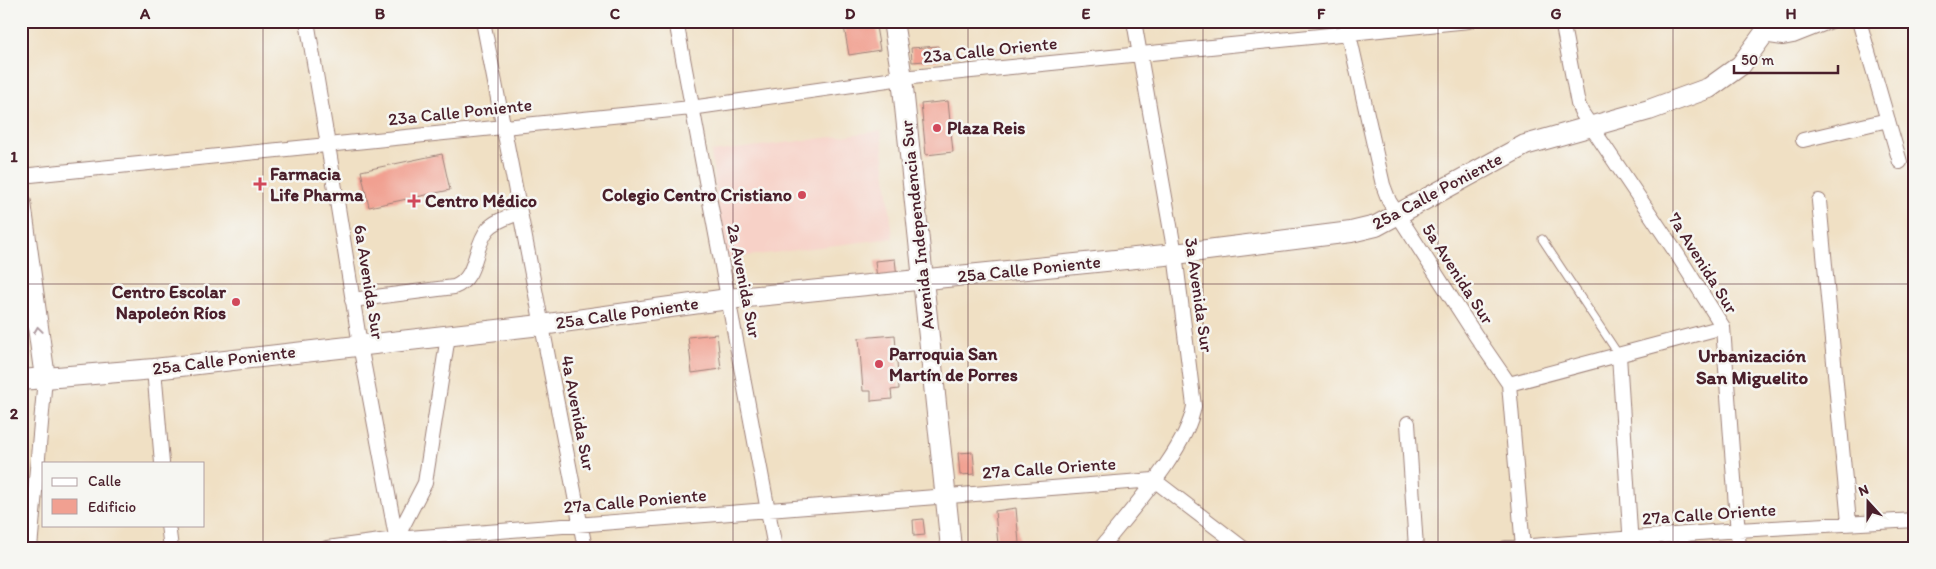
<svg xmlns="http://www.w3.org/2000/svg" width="1936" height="569" font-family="Itim,sans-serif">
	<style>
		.built { fill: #f7d1c7 }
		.building { fill: #f1a091 }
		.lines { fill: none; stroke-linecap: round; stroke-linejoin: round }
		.lane-casing { stroke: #9d8078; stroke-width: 9 }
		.street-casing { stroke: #9d8078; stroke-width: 16 }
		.secondary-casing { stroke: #9d8078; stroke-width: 22 }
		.lane { stroke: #fff; stroke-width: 7 }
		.street { stroke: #fff; stroke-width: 14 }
		.secondary { stroke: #fff; stroke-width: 20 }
		.oneway { stroke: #ae9aa0 }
		.grid { fill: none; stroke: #4a1f2b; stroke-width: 1; stroke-opacity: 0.55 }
		.poi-dot { fill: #d1495b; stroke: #f6f6f2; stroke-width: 2 }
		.labels { text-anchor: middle; stroke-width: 5; stroke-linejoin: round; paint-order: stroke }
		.street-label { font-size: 18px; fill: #4a1f2b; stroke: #f6f6f2 }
		.poi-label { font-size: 18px; font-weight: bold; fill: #4a1f2b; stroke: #f6f6f2; text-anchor: start }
		.neighbourhood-label { font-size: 19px; font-weight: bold; fill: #4a1f2b; stroke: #f6f6f2 }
		.neatline { fill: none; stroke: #4a1f2b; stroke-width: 2 }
		.grid-label { font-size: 16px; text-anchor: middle; font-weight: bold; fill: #4a1f2b }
	</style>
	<rect width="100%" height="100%" fill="#f6f6f2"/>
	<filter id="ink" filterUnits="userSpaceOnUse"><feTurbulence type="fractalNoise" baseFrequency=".02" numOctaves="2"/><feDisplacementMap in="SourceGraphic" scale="10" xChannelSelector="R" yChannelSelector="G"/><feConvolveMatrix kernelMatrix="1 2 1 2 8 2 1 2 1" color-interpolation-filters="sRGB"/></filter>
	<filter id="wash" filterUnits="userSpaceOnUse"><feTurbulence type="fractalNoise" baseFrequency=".0096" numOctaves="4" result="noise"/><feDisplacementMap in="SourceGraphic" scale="20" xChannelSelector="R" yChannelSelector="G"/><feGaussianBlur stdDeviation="1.12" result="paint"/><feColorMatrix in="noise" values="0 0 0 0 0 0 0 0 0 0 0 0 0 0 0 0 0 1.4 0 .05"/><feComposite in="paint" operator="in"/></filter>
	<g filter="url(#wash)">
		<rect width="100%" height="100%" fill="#f0e0c4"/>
		<path class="built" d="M881,131l12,107 -169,21 -13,-107z"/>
		<g id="blocks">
			<path class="building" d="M843,21h32l5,29 -31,5z
				M938,46l1,14 -27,2 -1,-14z
				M948,101l5,51 -27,3 -5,-51z
				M442,154l8,36 -81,17 -8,-36z
				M895,259l2,18 -20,2 -2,-18z
				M717,334l4,35 -29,4 -4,-36z
				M895,335l4,54 -8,1 1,9 -21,2v-10h-8l-4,-53z
				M973,452l2,22 -15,1 -2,-22z
				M1016,508l3,35 -21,2 -3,-34z
				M923,519l2,16 -11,1 -1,-16z"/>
		</g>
	</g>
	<g filter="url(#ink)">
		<use href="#blocks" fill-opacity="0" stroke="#9d8078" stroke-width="1"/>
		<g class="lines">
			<g class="lane-casing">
				<path id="lane" d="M1542,239l77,116"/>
			</g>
			<g class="street-casing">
				<path id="street" d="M307,21l21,124 32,200 38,202
					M483,21l102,527
					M676,21l99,527
					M1346,21l37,164 6,16 87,135 33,48 14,164
					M1562,21l16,83 4,9 95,141 46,73 16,221
					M1859,21l41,141
					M1763,35l20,3 10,-2 38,-15
					M1803,140l85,-20
					M21,176l670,-68 211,-30 567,-57
					M1819,201l30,322
					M352,300l102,-13c24,-9 19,-40 34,-58 8,-9 21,-12 31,-16
					M1619,355l12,192
					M154,369l8,94
					M1509,384l214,-57
					M1408,423l8,125
					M168,525l3,23
					M396,539l29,-56 23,-147
					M30,548l15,-170
					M327,548l69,-9 758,-59 89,68
					M1101,548c28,-36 86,-98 93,-142l-19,-152 -41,-233
					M1506,548l232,-18 177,-10"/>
			</g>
			<g class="secondary-casing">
				<path id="secondary" d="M893,21l9,57 49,470
					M21,203l24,175
					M21,380l133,-11 387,-44 187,-26 447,-45 176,-22 25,-6 149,-81 124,-35 60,-22 32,-23 22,-30 7,-14"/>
			</g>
			<use href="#lane" class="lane"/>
			<use href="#street" class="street"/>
			<use href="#secondary" class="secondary"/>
		</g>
		<defs><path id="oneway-chevron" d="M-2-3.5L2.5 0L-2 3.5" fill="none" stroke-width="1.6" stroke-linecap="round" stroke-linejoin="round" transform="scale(1.25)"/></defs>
		<use class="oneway" href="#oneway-chevron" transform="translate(38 330) rotate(-98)"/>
	</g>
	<path class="grid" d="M263,21v527M498,21v527M733,21v527M968,21v527M1203,21v527M1438,21v527M1673,21v527M21,284h1894"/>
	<g class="poi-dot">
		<circle cx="937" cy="128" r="5"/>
		<path d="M257.5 176.5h5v5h5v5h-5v5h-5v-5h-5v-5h5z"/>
		<circle cx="802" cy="195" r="5"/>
		<path d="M411.5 193.5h5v5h5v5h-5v5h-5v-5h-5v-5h5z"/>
		<circle cx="236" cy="302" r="5"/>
		<circle cx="879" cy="364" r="5"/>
	</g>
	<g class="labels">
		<g class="street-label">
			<text transform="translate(990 50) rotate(-6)" y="6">23a Calle Oriente</text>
			<text transform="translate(460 112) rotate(-6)" y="6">23a Calle Poniente</text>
			<text transform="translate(1437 191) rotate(-28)" y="6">25a Calle Poniente</text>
			<text transform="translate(917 225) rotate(-96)" y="6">Avenida Independencia Sur</text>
			<text transform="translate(1703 263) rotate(58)" y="6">7a Avenida Sur</text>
			<text transform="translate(1029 269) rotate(-6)" y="6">25a Calle Poniente</text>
			<text transform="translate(1458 274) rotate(57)" y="6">5a Avenida Sur</text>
			<text transform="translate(744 281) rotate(79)" y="6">2a Avenida Sur</text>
			<text transform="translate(369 282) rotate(81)" y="6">6a Avenida Sur</text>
			<text transform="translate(1199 295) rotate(82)" y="6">3a Avenida Sur</text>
			<text transform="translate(627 313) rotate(-8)" y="6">25a Calle Poniente</text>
			<text transform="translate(224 360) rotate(-7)" y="6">25a Calle Poniente</text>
			<text transform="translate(578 413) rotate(79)" y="6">4a Avenida Sur</text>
			<text transform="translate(1049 468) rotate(-4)" y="6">27a Calle Oriente</text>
			<text transform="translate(635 501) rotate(-5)" y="6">27a Calle Poniente</text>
			<text transform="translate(1709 514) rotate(-4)" y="6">27a Calle Oriente</text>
		</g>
		<g class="poi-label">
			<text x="947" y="134">Plaza Reis</text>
			<text x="270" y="180">Farmacia<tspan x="270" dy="21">Life Pharma</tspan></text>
			<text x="792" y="201" text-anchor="end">Colegio Centro Cristiano</text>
			<text x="425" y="207">Centro Médico</text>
			<text x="226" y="298" text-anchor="end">Centro Escolar<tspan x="226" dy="21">Napoleón Ríos</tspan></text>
			<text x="889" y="360">Parroquia San<tspan x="889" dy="21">Martín de Porres</tspan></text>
		</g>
		<g class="neighbourhood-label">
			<text x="1752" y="362">Urbanización<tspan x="1752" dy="22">San Miguelito</tspan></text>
		</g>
	</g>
	<rect width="1936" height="569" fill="none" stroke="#f6f6f2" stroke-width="55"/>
	<rect x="42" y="462" width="162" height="65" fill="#f6f6f2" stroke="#b1a0a2"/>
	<rect x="52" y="478" width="25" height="8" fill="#ffffff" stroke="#b1a0a2"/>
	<text x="88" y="486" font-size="15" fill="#4a1f2b">Calle</text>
	<rect x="52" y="499" width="25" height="15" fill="#f1a091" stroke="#b1a0a2"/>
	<text x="88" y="512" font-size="15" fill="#4a1f2b">Edificio</text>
	<g transform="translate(1868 502) rotate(339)" stroke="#f6f6f2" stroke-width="4" paint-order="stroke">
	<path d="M0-4L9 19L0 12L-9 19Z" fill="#4a1f2b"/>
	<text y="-8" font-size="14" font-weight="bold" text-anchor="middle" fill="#4a1f2b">N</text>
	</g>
	<path d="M1734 65v8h104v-8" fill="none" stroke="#4a1f2b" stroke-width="2.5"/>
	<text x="1741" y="65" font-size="15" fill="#4a1f2b" stroke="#f6f6f2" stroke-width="4" paint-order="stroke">50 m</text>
	<rect x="28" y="28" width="1880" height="514" class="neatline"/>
	<g class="grid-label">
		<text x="145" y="19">A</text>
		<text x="380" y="19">B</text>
		<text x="615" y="19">C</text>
		<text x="850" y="19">D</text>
		<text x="1086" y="19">E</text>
		<text x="1321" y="19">F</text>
		<text x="1556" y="19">G</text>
		<text x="1791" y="19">H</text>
		<text x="14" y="162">1</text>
		<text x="14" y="419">2</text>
	</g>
</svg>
